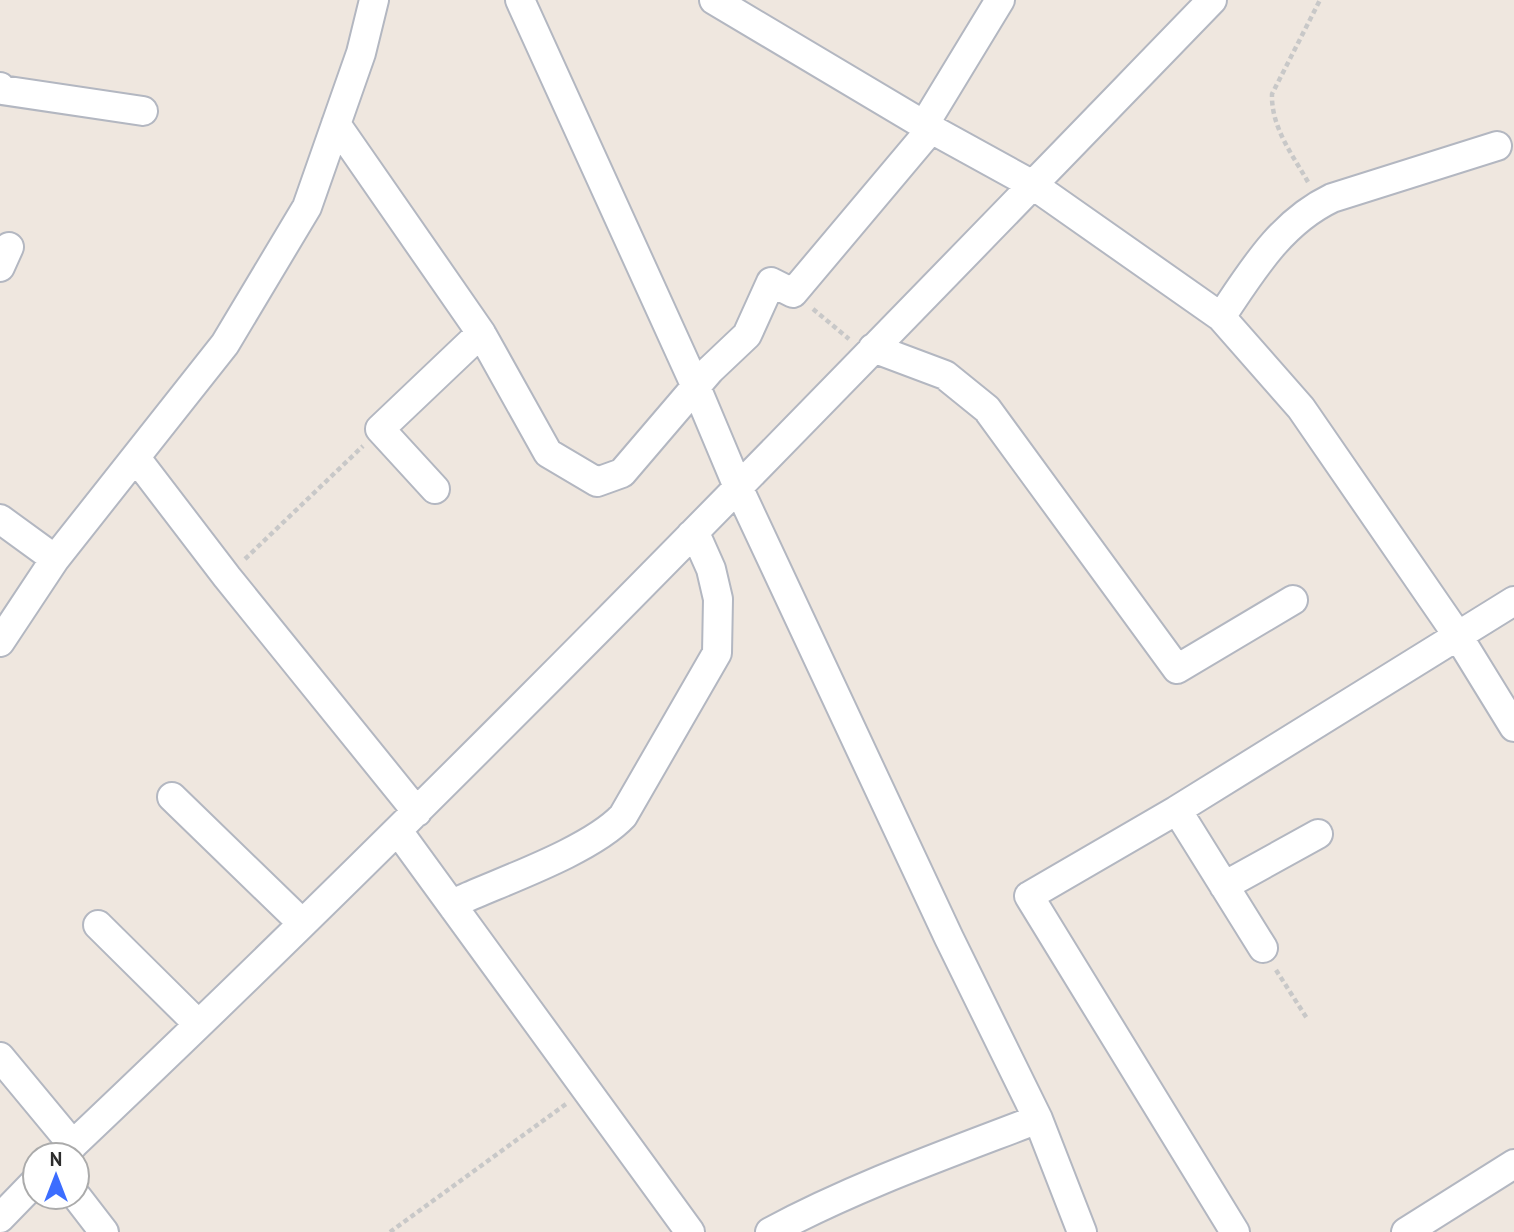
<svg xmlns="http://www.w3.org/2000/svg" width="1514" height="1232" font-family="'PT Sans',sans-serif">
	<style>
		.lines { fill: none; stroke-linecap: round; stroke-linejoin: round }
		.minor-casing { stroke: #b3b7c1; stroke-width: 32 }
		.path { stroke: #c8c8c8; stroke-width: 4.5; stroke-dasharray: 5 3.5; stroke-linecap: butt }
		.minor { stroke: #fff; stroke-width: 28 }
	</style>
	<rect width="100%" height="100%" fill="#efe7df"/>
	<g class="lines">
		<g class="minor-casing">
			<path id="minor" d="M520,0l176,387 42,100 211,451 89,181 44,113
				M714,0l210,125 109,60 188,132 80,91 157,228 56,91
				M0,87l2,3 141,21
				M336,124l145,209 67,120 49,29 25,-9 88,-103 37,-35 24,-53 22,11 138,-164
				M924,125l76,-125
				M0,267l9,-20
				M1221,317c31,-46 59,-94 111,-119l165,-52
				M873,348l72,27 42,34 190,260 116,-69
				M136,458l91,119 190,235
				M435,489l-55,-60 101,-96
				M0,519l55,40
				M0,642l55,-83 170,-215 82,-137 54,-154 13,-53
				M172,797l130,126
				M1177,810l86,138
				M398,831l292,401
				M1224,886l94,-52
				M454,908l9,-9c45,-20 128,-49 160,-83l94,-163 1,-54 -7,-30 -12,-27 -8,-7
				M98,925l100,99
				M0,1057l73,88
				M62,1155c395,-373 772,-765 1150,-1155
				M77,1197l27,35
				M0,1218l35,-36
				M770,1232c86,-46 177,-78 268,-113
				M1235,1232l-206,-336 148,-86 337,-209
				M1406,1232l108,-68"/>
		</g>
		<path class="path" d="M1308,182c-16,-28 -37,-55 -36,-88l48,-94
			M813,309l36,30
			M245,559l118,-113
			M1276,970l32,50
			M390,1232l176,-128"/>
		<use href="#minor" class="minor"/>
	</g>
	<g transform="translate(56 1176)"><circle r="33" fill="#ffffff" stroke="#ababab" stroke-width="2"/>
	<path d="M0-5L12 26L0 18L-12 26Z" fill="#3c6dff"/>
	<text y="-10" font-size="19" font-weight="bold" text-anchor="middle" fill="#2d2d2d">N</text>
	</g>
</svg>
